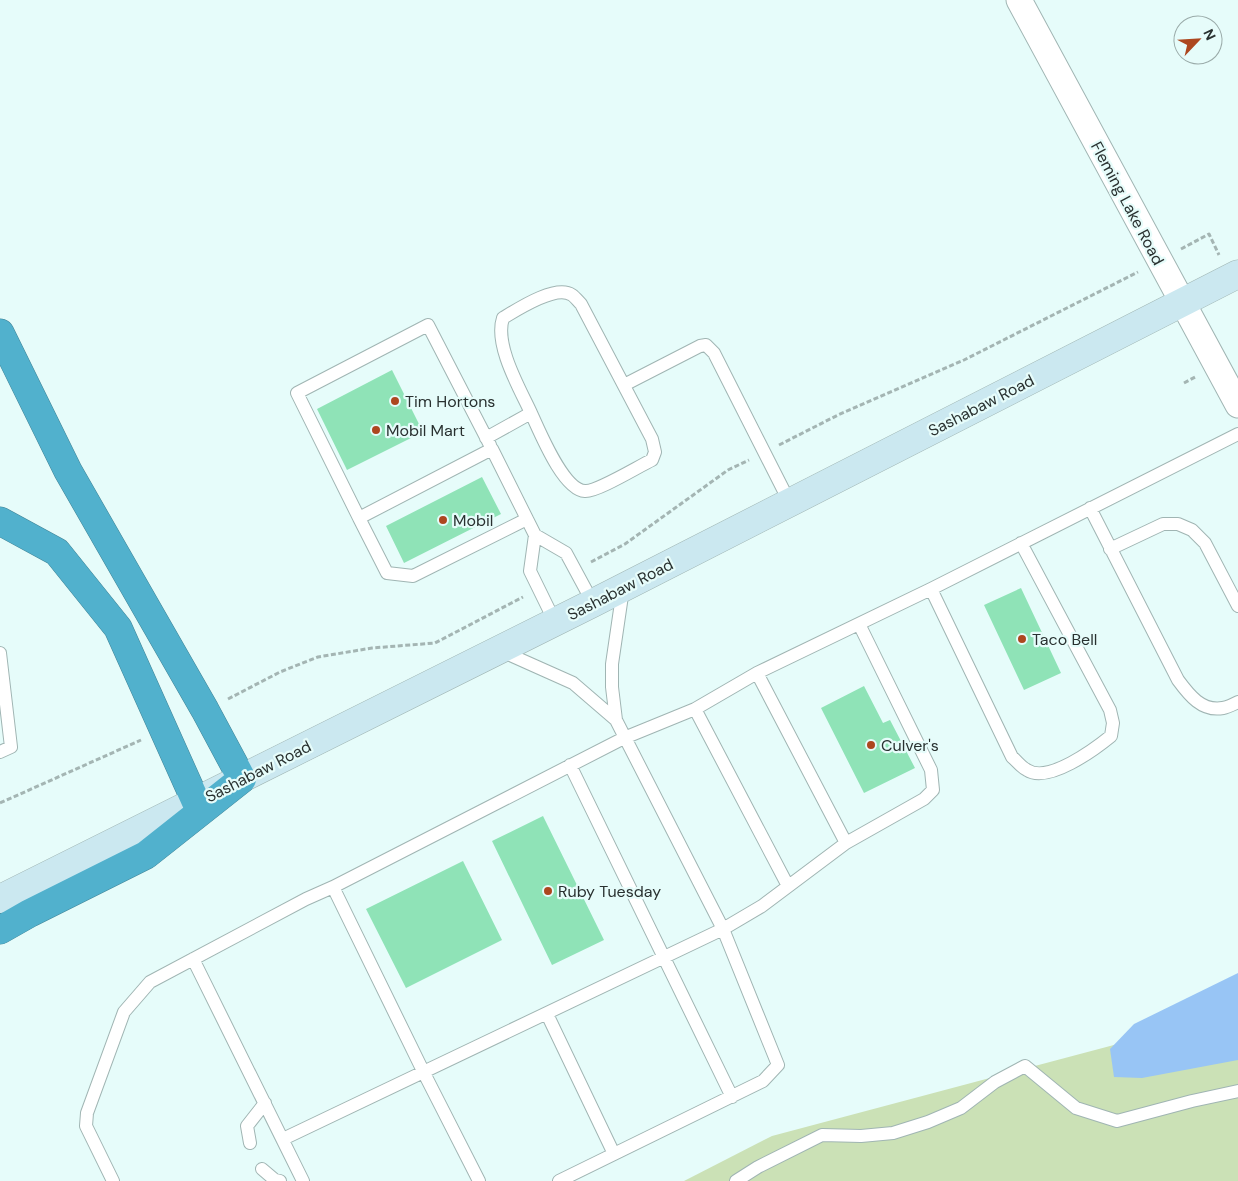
<svg xmlns="http://www.w3.org/2000/svg" width="1238" height="1181" font-family="'DM Sans',sans-serif">
	<style>
		.green { fill: #cbe1b6 }
		.water { fill: #98c5f5 }
		.building { fill: #8fe3b7 }
		.lines { fill: none; stroke-linecap: round; stroke-linejoin: round }
		.service-casing { stroke: #a0b5b3; stroke-width: 14 }
		.minor-casing { stroke: #a0b5b3; stroke-width: 27 }
		.secondary-casing { stroke: #a0b5b3; stroke-width: 29 }
		.motorway-casing { stroke: #438496; stroke-width: 29 }
		.path { stroke: #a4b5b3; stroke-width: 3; stroke-dasharray: 5 2.5; stroke-linecap: butt }
		.service { stroke: #fff; stroke-width: 12 }
		.minor { stroke: #fff; stroke-width: 25 }
		.secondary { stroke: #cbe8f0; stroke-width: 28 }
		.motorway { stroke: #51b1cd; stroke-width: 28 }
		.poi-dot { fill: #ad471f; stroke: #e6fcfa; stroke-width: 2 }
		.labels { text-anchor: middle; stroke-width: 4.5; stroke-linejoin: round; paint-order: stroke }
		.street-label { font-size: 16px; fill: #293130; stroke: #e6fcfa }
		.poi-label { font-size: 16px; fill: #293130; stroke: #e6fcfa; text-anchor: start }
	</style>
	<rect width="100%" height="100%" fill="#e6fcfa"/>
	<path class="green" d="M1238,1012v169h-554l88,-45z"/>
	<path class="water" d="M1238,973v87l-96,18 -28,-1 -4,-28 24,-25z"/>
	<path class="building" d="M392,370l31,62 -76,38 -30,-61z
		M482,477l19,37 -97,49 -18,-37z
		M1021,588l40,85 -37,17 -40,-85z
		M864,686l19,37 7,-3 25,48 -51,25 -43,-85z
		M543,816l61,124 -52,25 -60,-124z
		M463,861l39,79 -96,48 -40,-79z"/>
	<g class="lines">
		<g class="service-casing">
			<path id="service" d="M624,385l76,-39 6,-1 8,8 76,150
				M486,438l45,-25c9,19 32,77 54,78 12,1 54,-25 67,-31l3,-8 -3,-13 -71,-135c-3,-3 -6,-7 -9,-9 -16,-11 -54,14 -69,23 -9,27 17,71 28,95
				M1090,508l88,172c11,15 24,32 45,28 5,-1 11,-4 15,-6
				M359,518l-62,-125 131,-68 62,120
				M527,519l-114,57 -26,-3 -28,-55 133,-69 43,86
				M1110,549l53,-25h15l14,6 13,13 33,63
				M931,589l81,168c5,4 9,10 15,13 21,14 68,-21 84,-34l2,-13 -3,-13 -89,-167
				M555,622l-25,-51 5,-36 31,18 27,50
				M499,650l74,33 43,37
				M0,653l11,94 -11,5
				M757,673l89,170
				M695,709l93,177
				M570,765l162,332
				M333,887l91,186 55,108
				M193,959l110,222
				M547,1014l67,140
				M283,1139l440,-210 39,-23 84,-63 78,-44 9,-9 -2,-20 -72,-146
				M250,1143l-3,-17 18,-23
				M262,1169l13,11 5,1
				M113,1181l-27,-55 1,-13 37,-101 26,-30 156,-83 27,-12 291,-149 71,-29 62,-36 174,-84 307,-155
				M559,1181l204,-100 15,-16 -55,-136 -107,-209 -4,-33v-23l11,-75
				M736,1181l22,-14 64,-32 39,1 32,-3 35,-11 33,-14 34,-26 30,-16 51,42 41,13 75,-20 46,-10"/>
		</g>
		<g class="minor-casing">
			<path id="minor" d="M1019,0l219,405"/>
		</g>
		<g class="secondary-casing">
			<path id="secondary" d="M0,899l593,-296 645,-329"/>
		</g>
		<g class="motorway-casing">
			<path id="motorway" d="M0,333l68,138 137,239 37,69 -96,76 -116,58 -30,17
				M0,521l57,31 61,76 78,174"/>
		</g>
		<path class="path" d="M1181,249l28,-15 10,21
			M1184,383l13,-7
			M779,445l59,-30 126,-55 174,-88
			M591,562l34,-18 103,-74 21,-10
			M228,699l52,-27 38,-15 54,-9 63,-5 88,-46
			M0,803l141,-63"/>
		<use href="#service" class="service"/>
		<use href="#minor" class="minor"/>
		<use href="#secondary" class="secondary"/>
		<use href="#motorway" class="motorway"/>
	</g>
	<g class="poi-dot">
		<circle cx="395" cy="401" r="5"/>
		<circle cx="376" cy="430" r="5"/>
		<circle cx="443" cy="520" r="5"/>
		<circle cx="1022" cy="639" r="5"/>
		<circle cx="871" cy="745" r="5"/>
		<circle cx="548" cy="891" r="5"/>
	</g>
	<g class="labels">
		<g class="street-label">
			<text transform="translate(1128 203) rotate(62)" y="6">Fleming Lake Road</text>
			<text transform="translate(981 405) rotate(-27)" y="6">Sashabaw Road</text>
			<text transform="translate(620 589) rotate(-27)" y="6">Sashabaw Road</text>
			<text transform="translate(258 771) rotate(-27)" y="6">Sashabaw Road</text>
		</g>
		<g class="poi-label">
			<text x="405" y="407">Tim Hortons</text>
			<text x="386" y="436">Mobil Mart</text>
			<text x="453" y="526">Mobil</text>
			<text x="1032" y="645">Taco Bell</text>
			<text x="881" y="751">Culver's</text>
			<text x="558" y="897">Ruby Tuesday</text>
		</g>
	</g>
	<g transform="translate(1198 40) rotate(65)"><circle r="24" fill="#e6fcfa" stroke="#9aaba9"/>
	<path d="M0-4L9 19L0 12L-9 19Z" fill="#ad471f"/>
	<text y="-8" font-size="14" font-weight="bold" text-anchor="middle" fill="#293130">N</text>
	</g>
</svg>
